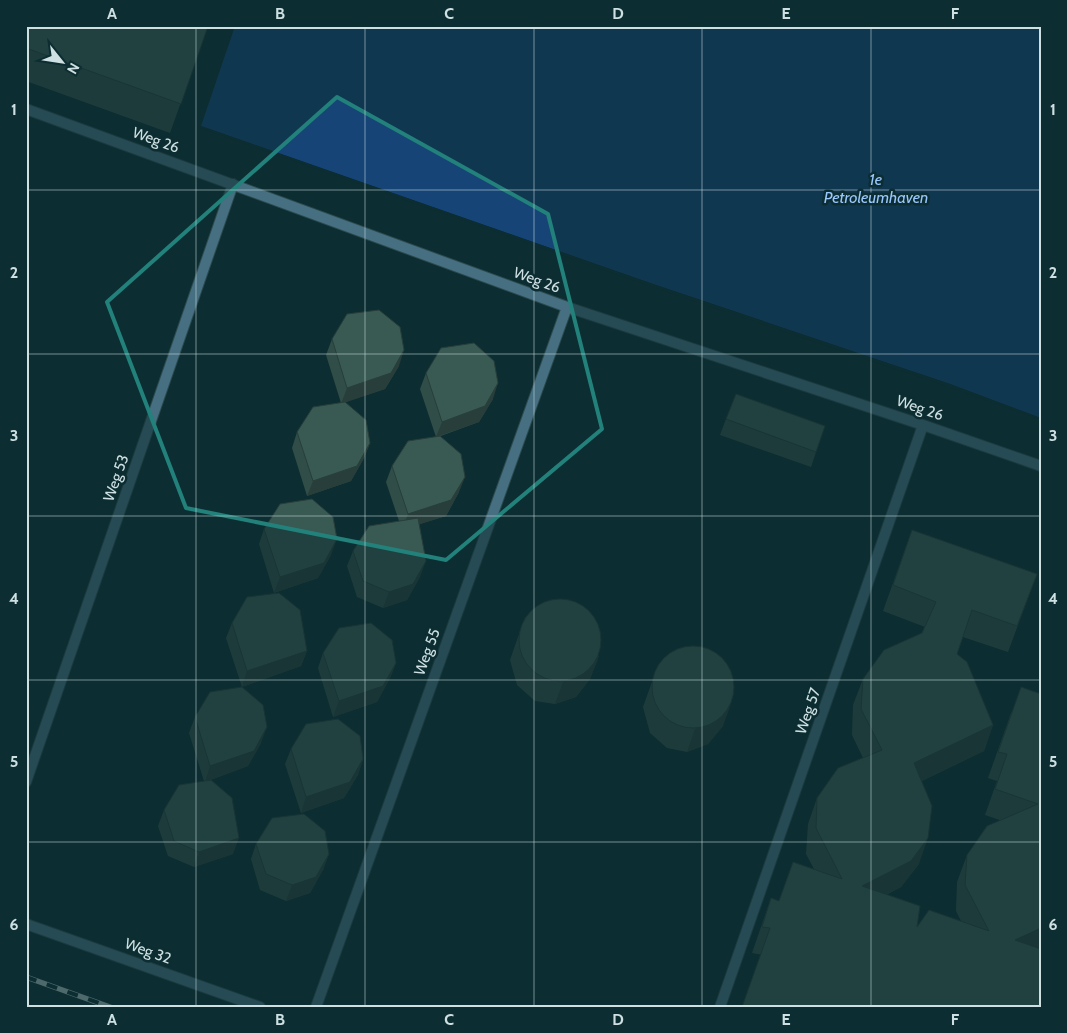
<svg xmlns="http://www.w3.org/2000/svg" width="1067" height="1033" font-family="Cabin,sans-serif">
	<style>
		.water { fill: #164476 }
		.pier { fill: #0c2d31 }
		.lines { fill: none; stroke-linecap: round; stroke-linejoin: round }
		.lane-casing { stroke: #2b4a4d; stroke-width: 12 }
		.lane { stroke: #466f82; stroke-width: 10 }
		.rail-casing { stroke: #9bb1b3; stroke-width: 5.5 }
		.rail { stroke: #0c2d31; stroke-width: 4; stroke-dasharray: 11; stroke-linecap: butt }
		.wall { fill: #314d47 }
		.shaded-wall { fill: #283e3a }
		.building { fill: #395953; stroke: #283e3a }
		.marked { fill: none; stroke: #22817a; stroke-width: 4; stroke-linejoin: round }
		.grid { fill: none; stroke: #cee0e2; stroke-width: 1; stroke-opacity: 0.55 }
		.labels { text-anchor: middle; stroke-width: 5; stroke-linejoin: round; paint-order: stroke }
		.street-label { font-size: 15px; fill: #cee0e2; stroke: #0c2d31 }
		.water-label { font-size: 16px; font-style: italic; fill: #9ac8fe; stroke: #0c2d31 }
		.neatline { fill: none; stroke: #cee0e2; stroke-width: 2 }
		.grid-label { font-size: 16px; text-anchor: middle; font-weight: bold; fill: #cee0e2 }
	</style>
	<rect width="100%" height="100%" fill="#0c2d31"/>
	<path class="water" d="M235,26h806v392l-91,-34 -297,-100 -452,-158z"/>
	<path class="pier" d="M201,126l452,158 297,100 91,34v2l-92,-33 -297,-100 -452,-159z"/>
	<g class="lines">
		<g class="lane-casing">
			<path id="lane" d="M26,109l541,198 356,118 118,41
				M26,782l207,-598
				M26,924l234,83
				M316,1007l251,-700
				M720,1007l203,-582"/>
		</g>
		<use href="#lane" class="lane"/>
		<g class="rail-casing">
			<path id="rail" d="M26,977l84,30"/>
		</g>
		<use href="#rail" class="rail"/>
	</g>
	<path class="wall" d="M26,26h182l-38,107 -144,-52z
		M332,339l67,27 -14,23 -40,13 25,41 -6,15 -13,23 -44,15 -15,-48 5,-16 44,-29 -15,-48z
		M426,373l67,26 -14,23 -41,15 21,55 -13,24 -27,8 1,53 -13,23 -24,8 -26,-11 -10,-31 6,-15 46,-30 -13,-39 6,-16 44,-29 -16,-48z
		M726,419l90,33 -5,15 -91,-32z
		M264,529l67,26 -13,23 -44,15 -15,-49z
		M912,530l125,44 -29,78 -45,-15 -6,17 36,71 -9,26 -62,30 -3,83 -18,23 -15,8 31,32 44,-6 -5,-10 1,-29 10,-27 33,-35 -15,-5 12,-34 -9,-3 23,-65 30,-19v313l-289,-54 19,-55 7,3 36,-32 -8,-15 2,-30 9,-26 46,-40 -11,-23 1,-30 10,-26 59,-46 3,-6 -42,-16z
		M525,617l74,39 -9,23 -14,18 -21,7 -20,-3 -18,-16 -7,-25z
		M232,623l75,28 -6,15 -59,21 -16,-49z
		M323,653l73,10 -6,15 -13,24 -44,15 -15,-49z
		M658,665l65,61 -15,18 -21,8 -20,-4 -17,-15 -7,-26z
		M195,717l66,26 -13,23 -40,15 25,73 -39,13 -26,-11 -10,-30 6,-16 40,-29 -15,-48z
		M291,749l72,10 -5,16 -14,23 -43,15 -16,-49z
		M256,844l73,10 -6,16 -13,23 -24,8 -26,-11 -9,-31z"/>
	<path class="shaded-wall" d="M404,350l-5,16 -14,23 -44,15 6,-16z
		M498,383l-5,16 -14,23 -43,15 6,-15z
		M370,443l-6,15 -13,23 -44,15 6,-15z
		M465,477l-6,15 -13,24 -44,14 6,-16z
		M337,539l-6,16 -13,23 -44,15 6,-16z
		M426,561l-6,16 -13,23 -24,8 6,-16z
		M307,651l-6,15 -59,21 5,-16z
		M599,656l-9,23 -14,18 -21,7 8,-22z
		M396,663l-6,15 -13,24 -44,15 6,-16z
		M731,704l-8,22 -15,18 -21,8 8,-23z
		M993,725l-9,26 -79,38 9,-26z
		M267,727l-6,16 -13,23 -43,16 5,-16z
		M363,759l-5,16 -14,23 -43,15 5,-16z
		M239,838l-6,16 -39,13 5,-15z
		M928,838l-9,26 -18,23 -49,25 10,-26z
		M329,854l-6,16 -13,23 -24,8 6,-16z
		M1041,928v22l-26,-10z"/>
	<path class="building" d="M26,26h182l-27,78 -155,-56z
		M379,310l21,17 4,23 -13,23 -44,15 -15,-49 15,-25z
		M474,343l20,18 4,22 -13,23 -43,16 -16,-49 15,-25z
		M736,394l89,32 -9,26 -90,-33z
		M345,402l21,18 4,23 -13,23 -44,15 -16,-49 16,-25z
		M440,436l21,18 4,23 -14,23 -43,14 -16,-48 16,-25z
		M312,499l21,18 4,22 -13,24 -44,14 -16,-48 16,-25z
		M418,518l8,43 -13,23 -24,8 -26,-11 -10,-30 16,-25z
		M912,530l125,44 -20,52 -45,-16 -15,44 10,8 26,63 -79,38 18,43 -4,32 -17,23 -49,25 58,20 -3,21 12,-17 60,21 -24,-46 2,-30 20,-29 51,-22 -43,-15 12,-35 -9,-2 23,-65 20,7v234l-26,12 26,9v58h-299l28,-79 -8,-1 9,-29 8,3 14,-39 49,17 -26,-51 1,-30 21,-30 44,-18 -21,-41 2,-30 21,-29 38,-17 14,-31 -43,-17z
		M279,593l21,17 7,41 -60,20 -15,-48 15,-26z
		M519 640a41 41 0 1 1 82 0a41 41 0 1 1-82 0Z
		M371,623l21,17 4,23 -13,23 -44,15 -16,-48 16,-25z
		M652 687a41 41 0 1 1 82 0a41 41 0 1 1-82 0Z
		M242,687l21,18 4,22 -13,24 -44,15 -15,-49 15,-25z
		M338,719l22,17 3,23 -13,23 -44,15 -15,-48 15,-25z
		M211,780l21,18 7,40 -40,14 -25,-11 -10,-31 15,-25z
		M304,814l21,17 4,23 -13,23 -24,8 -26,-11 -10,-30 16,-26z"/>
	<path d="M0 0H1067V1033H0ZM337,97l211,117 54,215 -156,131 -260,-52 -79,-206z" fill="#0c2d31" fill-opacity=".55" fill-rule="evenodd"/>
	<path class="marked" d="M337,97l211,117 54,215 -156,131 -260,-52 -79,-206z"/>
	<path class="grid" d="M196,26v981M365,26v981M534,26v981M702,26v981M871,26v981M26,190h1015M26,354h1015M26,516h1015M26,680h1015M26,842h1015"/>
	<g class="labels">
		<g class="street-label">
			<text transform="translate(156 140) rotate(20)" y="5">Weg 26</text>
			<text transform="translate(537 280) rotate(20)" y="5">Weg 26</text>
			<text transform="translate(920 408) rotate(19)" y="5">Weg 26</text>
			<text transform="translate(116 478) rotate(-71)" y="5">Weg 53</text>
			<text transform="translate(427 652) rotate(-70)" y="5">Weg 55</text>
			<text transform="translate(808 711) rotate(-71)" y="5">Weg 57</text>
			<text transform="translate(148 951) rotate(20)" y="5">Weg 32</text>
		</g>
		<g class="water-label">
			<text x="876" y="185">1e<tspan x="876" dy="18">Petroleumhaven</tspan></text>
		</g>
	</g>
	<rect width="1067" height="1033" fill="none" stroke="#0c2d31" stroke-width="55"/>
	<g transform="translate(62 62) rotate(120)" stroke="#0c2d31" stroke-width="4" paint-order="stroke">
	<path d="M0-4L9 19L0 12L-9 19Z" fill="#cee0e2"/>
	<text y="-8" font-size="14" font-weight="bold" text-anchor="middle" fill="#cee0e2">N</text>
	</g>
	<rect x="28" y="28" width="1012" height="978" class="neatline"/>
	<g class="grid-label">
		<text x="112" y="19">A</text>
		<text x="280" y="19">B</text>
		<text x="449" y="19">C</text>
		<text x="618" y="19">D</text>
		<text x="786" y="19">E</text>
		<text x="955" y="19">F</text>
		<text x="14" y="115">1</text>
		<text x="1053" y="115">1</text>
		<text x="14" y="278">2</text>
		<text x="1053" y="278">2</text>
		<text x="14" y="441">3</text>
		<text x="1053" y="441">3</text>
		<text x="14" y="604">4</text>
		<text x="1053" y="604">4</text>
		<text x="14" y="767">5</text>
		<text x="1053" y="767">5</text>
		<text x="14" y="930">6</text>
		<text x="1053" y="930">6</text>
		<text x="112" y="1025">A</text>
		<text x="280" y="1025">B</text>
		<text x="449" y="1025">C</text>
		<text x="618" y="1025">D</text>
		<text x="786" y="1025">E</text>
		<text x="955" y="1025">F</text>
	</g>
</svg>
